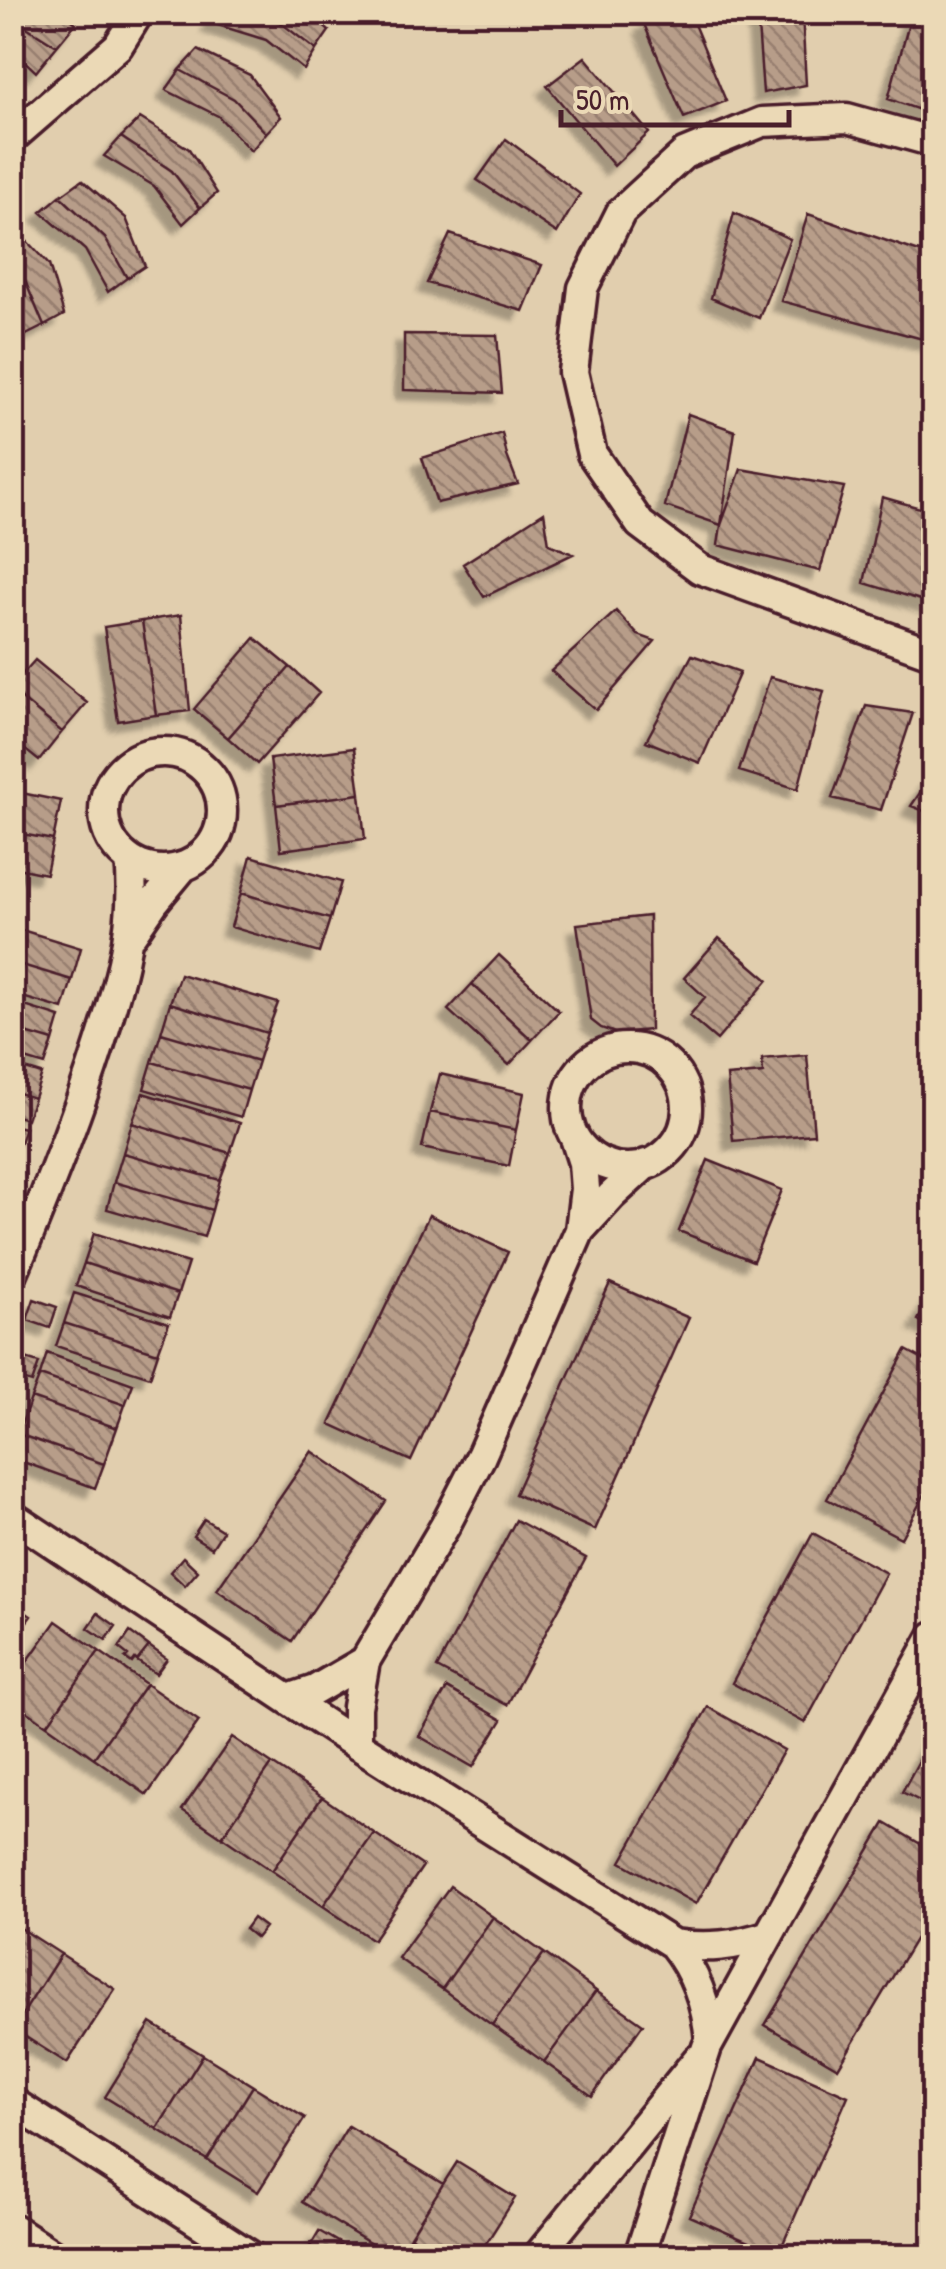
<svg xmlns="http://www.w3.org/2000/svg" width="946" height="2269" font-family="'Patrick Hand',sans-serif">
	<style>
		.building { fill: url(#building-back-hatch); stroke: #4a1f2b; stroke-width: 2.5; filter: url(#shadow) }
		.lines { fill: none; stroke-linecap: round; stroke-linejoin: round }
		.street-casing { stroke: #4a1f2b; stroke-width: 35 }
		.street { stroke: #ebd9b6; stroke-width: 28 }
	</style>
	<defs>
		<pattern id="building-back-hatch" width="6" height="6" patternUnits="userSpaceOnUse" patternTransform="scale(2.5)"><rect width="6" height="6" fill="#b79d89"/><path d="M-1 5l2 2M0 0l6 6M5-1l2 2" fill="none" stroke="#977f70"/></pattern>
		<filter id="shadow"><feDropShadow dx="-9" dy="9" stdDeviation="2.5" flood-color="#0004"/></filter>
	</defs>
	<rect width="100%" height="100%" fill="#e1ceae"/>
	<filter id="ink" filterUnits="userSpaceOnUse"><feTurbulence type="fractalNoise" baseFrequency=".01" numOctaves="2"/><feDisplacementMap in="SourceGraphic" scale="20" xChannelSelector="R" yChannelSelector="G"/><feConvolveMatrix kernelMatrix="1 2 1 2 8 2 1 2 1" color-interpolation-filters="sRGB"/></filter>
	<g filter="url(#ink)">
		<path class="building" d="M12,12h49l15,11 -19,23 -32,-20z
			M216,12h38l26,10 36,28 -12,20 -38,-30 -55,-17z
			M254,12h55l20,19 -13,19 -36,-28z
			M665,12h24l37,89 -42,17 -40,-94z
			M757,12h45l4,73 -43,8z
			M912,12h22v103l-46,-16z
			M12,14l13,12 32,20 -21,26 -24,-23z
			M198,50l52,25 31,42 -15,16 -32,-34 -54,-29z
			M585,57l64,76 -35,33 -67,-80z
			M180,70l54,29 32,34 -15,18 -33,-35 -52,-26z
			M140,118l49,31 28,44 -17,15 -28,-37 -51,-34z
			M121,137l51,34 28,37 -17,16 -29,-38 -50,-30z
			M506,139l74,55 -23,39 -80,-53z
			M82,180l44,38 19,48 -18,12 -22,-40 -45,-42z
			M60,196l45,42 22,40 -19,14 -23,-42 -44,-38z
			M734,213l56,26 -31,79 -48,-20z
			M808,214l126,43v85l-153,-41z
			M12,225l37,40 15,50 -20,11 -18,-43 -14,-17z
			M450,234l92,31 -19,46 -96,-28z
			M12,266l14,17 18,43 -20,10 -12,-26z
			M404,334l93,1 5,58 -98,-3z
			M688,414l47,17 -14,94 -56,-19z
			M502,433l5,23 11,28 -81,19 -15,-45z
			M741,469l103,18 -24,84 -102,-26 3,-20z
			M882,497l52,15v92l-70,-21z
			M544,512l5,32 24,10 -89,43 -21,-33z
			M616,611l22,24 17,6 -59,69 -45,-39z
			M181,615l9,96 -34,4 -14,-94z
			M142,621l14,94 -38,6 -14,-94z
			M255,638l35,29 -62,71 -34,-29z
			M692,655l48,17 -40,91 -54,-22z
			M35,660l52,43 -25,29 -50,-41v-5z
			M290,667l29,26 -62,71 -29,-26z
			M770,677l54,14 -26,98 -59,-18z
			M12,691l50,41 -23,29 -27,-22z
			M866,706l47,7 -32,97 -49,-12z
			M354,748l6,46 -84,11 -6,-46z
			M934,772v40l-2,2 -21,-8z
			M12,791l49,10 -8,39 -41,-8z
			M360,794l5,45 -84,11 -5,-45z
			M12,832l41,8 -7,34 -34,-7z
			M251,856l90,26 -11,37 -89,-26z
			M241,893l89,26 -11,34 -88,-26z
			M649,916l1,114 -35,3 -14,-5 -10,-8 -14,-96z
			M12,927l69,21 -9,32 -60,-18z
			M719,938l49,42 -51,60 -28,-24 16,-19 -21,-19z
			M499,955l60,56 -27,29 -60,-56z
			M12,962l60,18 -9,29 -51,-15z
			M180,974l98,29 -11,30 -97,-30z
			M472,984l60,56 -23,25 -61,-55z
			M12,1002l48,15 -7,24 -41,-12z
			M170,1003l97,30 -9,28 -97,-28z
			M12,1029l41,12 -8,24 -33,-10z
			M161,1033l97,28 -9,29 -97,-28z
			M807,1055l7,79 -81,7 -6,-65 36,-3 -1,-14z
			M152,1062l97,28 -8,27 -97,-28z
			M12,1065l30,9 -8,24 -22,-7z
			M440,1074l84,19 -8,37 -86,-18z
			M12,1091l22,7 -7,21 -15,-4z
			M143,1093l97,30 -10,30 -98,-30z
			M430,1112l86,18 -7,36 -87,-18z
			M132,1123l98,30 -10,27 -97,-27z
			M12,1125l13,3 -7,21 -6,-2z
			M123,1153l97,27 -8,30 -98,-28z
			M708,1160l74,30 -29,71 -74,-30z
			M114,1182l98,28 -8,27 -97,-28z
			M429,1215l79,37 -97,209 -81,-37z
			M94,1233l94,30 -10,31 -94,-31z
			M84,1263l94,31 -8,23 -94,-31z
			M610,1283l79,35 -94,212 -80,-36z
			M934,1290v38l-16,-8z
			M74,1293l95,30 -11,30 -94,-30z
			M34,1299l23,8 -7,21 -23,-8z
			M64,1323l94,30 -8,24 -94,-31z
			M906,1350l28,15v112l-33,61 -74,-39z
			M47,1353l86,31 -8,21 -85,-30z
			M12,1355l27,8 -7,20 -20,-6z
			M40,1375l85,30 -8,23 -86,-30z
			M31,1398l86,30 -13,36 -86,-30z
			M18,1434l86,30 -9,24 -83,-30v-9z
			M312,1451l74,50 -94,140 -75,-51z
			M204,1519l19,12 -11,17 -19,-12z
			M516,1520l70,38 -79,147 -70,-37z
			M813,1533l73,40 -81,150 -73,-40z
			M183,1557l15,14 -13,15 -15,-14z
			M12,1603l19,13 -19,26z
			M98,1613l18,13 -10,14 -18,-12z
			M56,1621l43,30 -52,74 -35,-24v-18z
			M130,1632l19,14 -12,15 -2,-2 -3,4 -7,-5 3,-3 -9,-7z
			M149,1646l18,13 -11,15 -19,-13z
			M99,1651l47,33 -52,74 -47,-33z
			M146,1684l53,37 -52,74 -53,-37z
			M447,1688l55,32 -29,47 -54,-31z
			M708,1707l76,43 -88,154 -75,-42z
			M934,1733v75l-32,-16z
			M232,1737l40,27 -50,73 -40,-27z
			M272,1764l50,33 -50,74 -50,-34z
			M322,1797l52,36 -51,73 -51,-35z
			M885,1823l49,29v56l-96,160 -73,-43z
			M374,1833l49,33 -50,74 -50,-34z
			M450,1886l43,31 -51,72 -44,-31z
			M493,1917l51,36 -52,72 -50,-36z
			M253,1918l12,9 -9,11 -11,-9z
			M13,1923l48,31 -48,75 -1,-105z
			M544,1953l52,38 -52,71 -52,-37z
			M61,1954l54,35 -48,74 -54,-34z
			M596,1991l47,33 -51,72 -48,-34z
			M151,2023l52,32 -46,74 -52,-32z
			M203,2055l50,31 -46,74 -50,-31z
			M760,2057l88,39 -70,159 -89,-39z
			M253,2086l52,32 -47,74 -51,-32z
			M348,2126l95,58 -45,72h-7l-89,-54z
			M457,2162l58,36 -37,58h-35l-33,-20z
			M319,2231l22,13 -8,12h-10l-14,-8z"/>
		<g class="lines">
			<g class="street-casing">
				<path id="street" d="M12,138l106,-92 21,-34
					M934,142l-87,-24 -85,4 -78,32 -63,58 -38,76 -10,84 19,82 48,70 60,45 234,85
					M104 811a59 59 0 1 1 118 0a59 59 0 1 1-118 0Z
					M132,934l22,-32 29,-35
					M567 1108a60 60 0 1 1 120 0a60 60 0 1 1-120 0Z
					M581,1229l31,-34 34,-31
					M12,1275c29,-68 56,-136 80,-207 22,-67 46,-136 38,-208
					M12,1516l325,216 336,212c23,29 34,60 37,97
					M288,1699l27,-9 50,-29
					M357,1745v-38l8,-46 80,-135 36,-70 99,-226 5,-41 -2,-26 -8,-25
					M673,1944c34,5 63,2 96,-9
					M12,2102l239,154
					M12,2228l43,28
					M538,2256l159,-196
					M639,2256l68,-209 227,-411"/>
			</g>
			<use href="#street" class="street"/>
		</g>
	</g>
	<rect width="946" height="2269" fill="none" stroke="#ebd9b6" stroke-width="50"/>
	<rect x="25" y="25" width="896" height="2219" fill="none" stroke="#4a1f2b" stroke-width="4" filter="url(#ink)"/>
	<path d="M561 110v15h228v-15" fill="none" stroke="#4a1f2b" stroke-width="5"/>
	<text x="576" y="110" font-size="30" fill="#4a1f2b" stroke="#ebd9b6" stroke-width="8" paint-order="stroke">50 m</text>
</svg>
